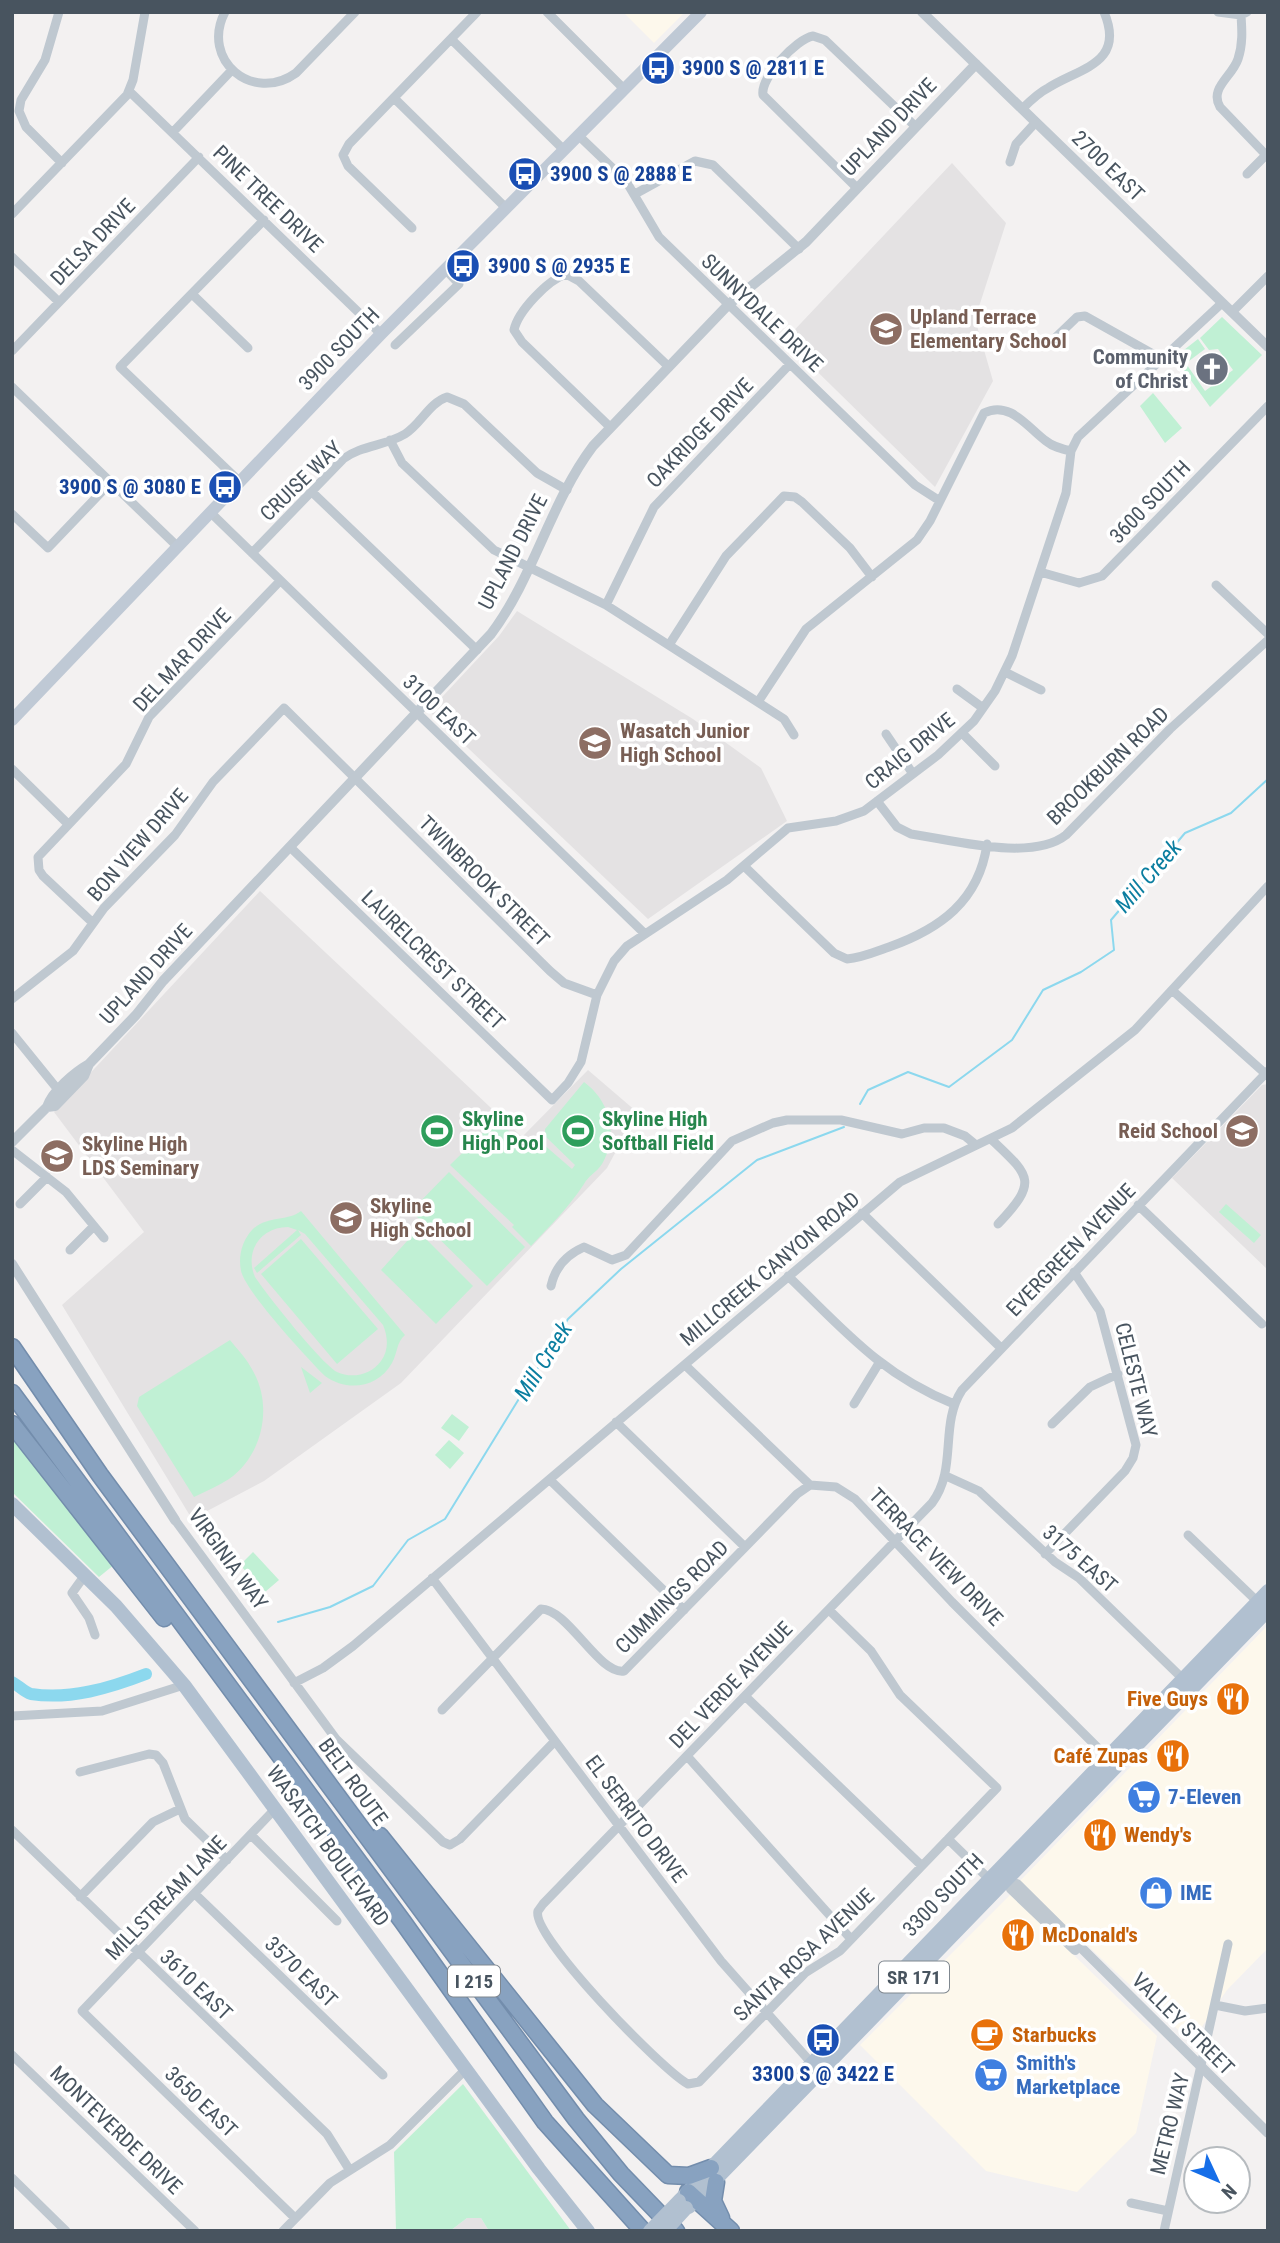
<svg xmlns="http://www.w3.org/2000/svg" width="1280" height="2243" font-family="'Roboto Condensed',sans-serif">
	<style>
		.commercial { fill: #fdf8ec }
		.education { fill: #e4e2e3 }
		.green { fill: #c0f0d4; fill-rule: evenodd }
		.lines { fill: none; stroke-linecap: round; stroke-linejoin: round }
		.stream { stroke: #8cd8ee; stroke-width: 2 }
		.river { stroke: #8cd8ee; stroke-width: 12 }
		.motorway-casing { stroke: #738dac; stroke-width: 19 }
		.minor { stroke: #bfc8d0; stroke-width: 9 }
		.tertiary { stroke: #bfc8d0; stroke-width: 10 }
		.secondary { stroke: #bfc9d5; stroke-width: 12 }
		.primary { stroke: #b1c0d0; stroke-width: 14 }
		.motorway { stroke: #88a2c0; stroke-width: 16 }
		.primary-bridge { stroke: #b1c0d0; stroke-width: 14 }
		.labels { text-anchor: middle; stroke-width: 7; stroke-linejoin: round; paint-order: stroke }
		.shield { fill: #fff; stroke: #7f878f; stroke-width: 2 }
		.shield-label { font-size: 19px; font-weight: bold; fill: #48545f }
		.transit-label { font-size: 21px; font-weight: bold; fill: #164399; stroke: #fff; text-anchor: start }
		.street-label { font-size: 21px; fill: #48545f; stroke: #fff }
		.education-label { font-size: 21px; font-weight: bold; fill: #785e54; stroke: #fff; text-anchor: start }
		.worship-label { font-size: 21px; font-weight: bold; fill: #5b616d; stroke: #fff; text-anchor: end }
		.leisure-label { font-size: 21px; font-weight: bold; fill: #27864d; stroke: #fff; text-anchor: start }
		.food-label { font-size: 21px; font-weight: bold; fill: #c56008; stroke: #fff; text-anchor: start }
		.shop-label { font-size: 21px; font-weight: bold; fill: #366cbe; stroke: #fff; text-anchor: start }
		.water-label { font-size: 23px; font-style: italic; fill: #0b7ea0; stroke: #fff }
	</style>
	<rect width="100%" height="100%" fill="#f3f1f1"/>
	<path class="commercial" d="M623,12h62l-31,31z
		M1268,1625v323l-41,42 -32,47h-9l-167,-155z
		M1011,1894l146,142 -21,97 -59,59 -91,-21 -126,-126z"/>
	<path class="education" d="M952,163l54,60 -31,96 18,62 -58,106 -150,-147z
		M517,611l176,108 68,49 26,53 -139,98 -219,-208 70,-75z
		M260,891l262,246 66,-67 49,42 -30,56 -206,215 -137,98 -72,38 -130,-214 82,-73 -90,-120z
		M1268,1084v186l-96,-92 90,-93z
		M467,2218h14l8,13h-39z"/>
	<path class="green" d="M1222,317l40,38 -52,52 -28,-39 5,-3 18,26 28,-21 -15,-21 -9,1 -9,-12z
		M1198,339l7,10 -24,18 -6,-10z
		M1153,393l29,35 -17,15 -25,-37z
		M584,1082c26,19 35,53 18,82 -5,8 -14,12 -18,20 -15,23 -34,42 -53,62l-19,-19 2,-2 -64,-60 46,-45 26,22 5,-5h8l37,32 3,-4 -30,-29v-7z
		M449,1172l76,75 -38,39 -76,-75z
		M1226,1204l35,31 -7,8 -35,-31z
		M301,1211l104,124c-9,8 -7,17 -13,28 -14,25 -45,29 -67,13 -18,-18 -79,-84 -84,-105 -3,-15 1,-30 11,-41 15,-15 35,-8 49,-19zM288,1227l9,3 -43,38 3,5 44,-38 -3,-5 7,4 78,91c5,12 6,25 -2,36 -10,14 -29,18 -44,11 -17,-10 -69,-76 -82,-95 -11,-26 6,-50 33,-50z
		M417,1230l56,56 -37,38 -55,-54z
		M301,1239l77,90 -41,35 -76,-90z
		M230,1340c8,10 17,19 23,31 20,35 10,84 -24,108 -11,7 -23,12 -35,18l-57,-91 2,-9z
		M301,1367l21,16 -12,10z
		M452,1414l17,13 -10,14 -18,-13z
		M12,1434l103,130 -16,13 -87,-85z
		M449,1440l15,13 -14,16 -15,-14z
		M253,1552l26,28 -14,12 -25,-27z
		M463,2084l106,144 2,3h-82l-8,-13h-14l-17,13h-54l-2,-79z"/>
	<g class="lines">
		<path class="stream" d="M860,1104l8,-14 40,-18 41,15 63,-47 31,-50 38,-18 33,-22 -3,-30 74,-87 46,-20 37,-34
			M278,1622l52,-15 43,-21 35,-46 37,-21 123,-200 53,-50 136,-109 87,-33"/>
		<path class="river" d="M12,1682c6,3 12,10 19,12 39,6 79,-6 115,-20"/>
		<g class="motorway-casing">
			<path id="motorway" d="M12,1347l88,128 476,644 45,55 55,57
				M12,1393l391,529 142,200 98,109
				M12,1424l152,194
				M380,1836l215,269 73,70 21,1 22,-8
				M716,2182l-3,19 8,17
				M688,2192l43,39"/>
		</g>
		<path class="minor" d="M59,12l-14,48 -24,40 -2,11 7,16 36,36
			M225,12c-25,48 28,92 71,61l59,-61
			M547,12l77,77
			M1218,12l23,3 6,-3
			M1241,15c1,15 2,29 -3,44 -6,18 -29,29 -18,48l48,50
			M451,39l112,110
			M129,91l252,243
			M394,98l112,110
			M1022,109c8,-8 16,-16 26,-21 31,-20 78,-24 56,-76
			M173,132l58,-61
			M578,135l48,46 33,56 256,248 25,16
			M1010,162l6,-18 20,-22
			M1247,174l19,-19
			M857,188l-94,-93c-3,-17 33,-56 50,-59l12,4 91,87
			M635,194l60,-33 18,4 86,84
			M12,214l115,-119 6,-15 12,-68
			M412,228l-64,-62 -5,-11 6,-11 128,-132
			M12,257l47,45
			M192,294l56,54
			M1232,312l36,-36
			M1052,341l25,-24 8,-1 75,42
			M395,345l64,-61 -14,-15
			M12,351l187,-194
			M12,387l166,160
			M610,427l-88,-85 -8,-12c4,-19 34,-50 52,-56l13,7 90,86
			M390,440l12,23 92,87 112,55 178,114 10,16
			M239,481l-119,-114 144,-147
			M312,492l165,158
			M211,513l433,420
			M12,514l36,34 63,-66
			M252,553l91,-94c19,-14 42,-13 62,-25 16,-10 24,-31 42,-37l17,7 73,69 30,17
			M1040,572l39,11 23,-7 166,-170
			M1216,585l52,49
			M606,605l48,-98 136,-143
			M669,645l57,-89 58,-60 11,1 7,5 48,46 22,29
			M1005,672l36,18
			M957,689l26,19
			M758,702l48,-73 111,-89 13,-19 54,-108c26,-13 44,15 62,28 7,6 16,8 25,10
			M962,733l33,33
			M886,734l27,40
			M12,769l56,55
			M877,801l20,26 14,7c42,6 121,28 155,1l104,-106 98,-89
			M290,847l262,253 16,-17 13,-21 16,-67 17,-34 13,-15 100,-66 61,-52 48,-7 28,-10 74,-56 36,-34 21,-30 17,-35 54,-163 5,-42 7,-14 144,-134
			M744,866l90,87 13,6c14,-1 28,-7 42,-12 51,-18 90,-46 98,-103
			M93,923l-50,-47 -4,-6 -1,-13 88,-93 23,-47 131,-136
			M1173,991l95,85
			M12,999l61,-48 31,-43 71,-73 38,-53 71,-74 266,263 14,12 33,12
			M12,1033l47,58
			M991,1139c39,37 48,42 7,85
			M12,1150l54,42 38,46
			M20,1204l27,-27
			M1138,1205l124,119
			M862,1213l139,135
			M70,1250l24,-24
			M788,1276c56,54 92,98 166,128
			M551,1286c4,-19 15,-31 33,-39l28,13 14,-5 106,-114 41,-18 14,-3h54l61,14 22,-6h20l21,8 11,9
			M685,1365l125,120 26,2 19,12 97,103 157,157
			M854,1404l25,-41
			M616,1422l129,125
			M1052,1424l38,-37 28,-13
			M946,1476l33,15 76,71 24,16 104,101
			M550,1480l134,130
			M175,1520l161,219 107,103 7,3 10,-6 95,-98
			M1188,1535l73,70
			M1045,1554l80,-83 8,-13 3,-13 -36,-134 -26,-39
			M85,1575l-13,18 17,25 6,17
			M432,1578l289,383 94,106
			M829,1610l42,41 29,44 97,93 -157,163 -35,22 -106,109 -11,2c-26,-14 -158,-149 -150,-173l5,-7 389,-401c26,-35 7,-78 30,-113l306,-319
			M294,1683l29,-15 30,-22 547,-464 112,-54 123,-98 133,-144
			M745,1696l177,170
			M442,1710l99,-101c27,0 58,66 83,62l173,-177 13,-9
			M12,1716l90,-5 82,-26
			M687,1756l164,183
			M80,1772l69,-18 7,1 7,8 22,56 42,41
			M275,1809l-193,202 213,207
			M12,1830l315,304 22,35
			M251,1835l86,86
			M948,1839l40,39
			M195,1894l188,181
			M80,1897l73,-75 27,-13
			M1215,2005l30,6 23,-3
			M12,2055l183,176
			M12,2178l54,53
			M1131,2203l37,8
			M283,2231l47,-48 60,-38 76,-76
			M1164,2231l64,-287"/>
		<path class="tertiary" d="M922,12l346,335
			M47,1107l8,-1 29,-30 5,-12 47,-49 27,-34 328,-347c43,-57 59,-131 102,-188l135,-141 78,-63 170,-178
			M12,1142l35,-35c5,-16 28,-35 42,-43
			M12,1264l163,256
			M1000,1880l17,4 251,249
			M1008,1881l3,8 64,61"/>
		<path class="secondary" d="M12,720l369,-386 320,-322"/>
		<path class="primary" d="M12,1504l104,102 68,79 355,484 49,62
			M680,2200l588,-609
			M689,2207l579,-597"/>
		<use href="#motorway" class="motorway"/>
		<path class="primary-bridge" d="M650,2231l29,-30
			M665,2231l21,-23"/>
	</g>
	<defs>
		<g id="bus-disc" transform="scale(1.75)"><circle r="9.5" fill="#1a4fb4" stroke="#fff"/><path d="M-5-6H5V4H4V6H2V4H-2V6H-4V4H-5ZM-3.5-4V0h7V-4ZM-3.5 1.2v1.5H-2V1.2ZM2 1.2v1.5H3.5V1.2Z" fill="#fff"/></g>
		<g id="school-disc" transform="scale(1.75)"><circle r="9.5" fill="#8d6e63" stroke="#fff"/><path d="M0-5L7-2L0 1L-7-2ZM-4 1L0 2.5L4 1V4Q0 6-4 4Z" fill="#fff"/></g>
		<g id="church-disc" transform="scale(1.75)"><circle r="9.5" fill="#6b7280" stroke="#fff"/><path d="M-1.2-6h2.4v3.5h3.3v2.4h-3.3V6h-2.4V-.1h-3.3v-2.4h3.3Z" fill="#fff"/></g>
		<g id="stadium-disc" transform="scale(1.75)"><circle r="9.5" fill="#2e9e5b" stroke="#fff"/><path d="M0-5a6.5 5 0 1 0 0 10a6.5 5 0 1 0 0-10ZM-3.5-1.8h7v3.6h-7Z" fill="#fff"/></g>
		<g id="restaurant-disc" transform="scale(1.75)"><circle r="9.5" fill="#e8710a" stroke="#fff"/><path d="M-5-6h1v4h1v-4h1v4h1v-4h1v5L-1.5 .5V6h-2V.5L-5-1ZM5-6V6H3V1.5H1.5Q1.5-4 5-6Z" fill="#fff"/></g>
		<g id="supermarket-disc" transform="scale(1.75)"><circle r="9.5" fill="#3f7fe0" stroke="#fff"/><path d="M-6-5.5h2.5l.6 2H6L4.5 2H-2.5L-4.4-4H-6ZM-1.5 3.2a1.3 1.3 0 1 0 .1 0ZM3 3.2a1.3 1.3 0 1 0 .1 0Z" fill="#fff"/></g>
		<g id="shop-disc" transform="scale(1.75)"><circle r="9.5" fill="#3f7fe0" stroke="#fff"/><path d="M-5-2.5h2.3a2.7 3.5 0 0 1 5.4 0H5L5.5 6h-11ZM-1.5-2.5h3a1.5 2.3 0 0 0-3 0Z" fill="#fff"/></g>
		<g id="cafe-disc" transform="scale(1.75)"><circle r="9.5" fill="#e8710a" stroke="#fff"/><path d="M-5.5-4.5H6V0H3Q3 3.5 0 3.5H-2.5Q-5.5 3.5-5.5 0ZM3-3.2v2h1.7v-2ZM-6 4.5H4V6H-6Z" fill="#fff"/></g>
	</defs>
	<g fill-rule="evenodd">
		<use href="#bus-disc" x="658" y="68"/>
		<use href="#bus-disc" x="525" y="174"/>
		<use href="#bus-disc" x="463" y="266"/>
		<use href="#school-disc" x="886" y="329"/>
		<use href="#church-disc" x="1212" y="369"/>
		<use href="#bus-disc" x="225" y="487"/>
		<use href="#school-disc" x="595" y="743"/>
		<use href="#stadium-disc" x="437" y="1131"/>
		<use href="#stadium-disc" x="578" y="1131"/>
		<use href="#school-disc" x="1242" y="1131"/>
		<use href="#school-disc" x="57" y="1156"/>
		<use href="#school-disc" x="346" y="1218"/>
		<use href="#restaurant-disc" x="1233" y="1699"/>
		<use href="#restaurant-disc" x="1173" y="1756"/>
		<use href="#supermarket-disc" x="1144" y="1797"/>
		<use href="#restaurant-disc" x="1100" y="1835"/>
		<use href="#shop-disc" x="1156" y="1893"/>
		<use href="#restaurant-disc" x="1018" y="1935"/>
		<use href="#cafe-disc" x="987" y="2035"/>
		<use href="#bus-disc" x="823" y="2040"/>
		<use href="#supermarket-disc" x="991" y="2075"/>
	</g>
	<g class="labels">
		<g class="shield">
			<rect x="879" y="1961.5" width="70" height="31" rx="5"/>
			<rect x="448" y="1965.5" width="52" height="31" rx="5"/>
		</g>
		<g class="shield-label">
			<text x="914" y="1984">SR 171</text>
			<text x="474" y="1988">I 215</text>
		</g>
		<g class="transit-label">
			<text x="682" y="75">3900 S @ 2811 E</text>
			<text x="550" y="181">3900 S @ 2888 E</text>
			<text x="488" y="273">3900 S @ 2935 E</text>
			<text x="201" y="494" text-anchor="end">3900 S @ 3080 E</text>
			<text x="823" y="2081" text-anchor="middle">3300 S @ 3422 E</text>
		</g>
		<g class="street-label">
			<text transform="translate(889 127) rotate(-46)" y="7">UPLAND DRIVE</text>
			<text transform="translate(1108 166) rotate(44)" y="7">2700 EAST</text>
			<text transform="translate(268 199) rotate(44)" y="7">PINE TREE DRIVE</text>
			<text transform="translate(93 242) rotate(-46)" y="7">DELSA DRIVE</text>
			<text transform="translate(762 313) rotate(44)" y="7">SUNNYDALE DRIVE</text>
			<text transform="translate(339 349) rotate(-46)" y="7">3900 SOUTH</text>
			<text transform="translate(700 433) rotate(-46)" y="7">OAKRIDGE DRIVE</text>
			<text transform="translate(301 481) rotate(-44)" y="7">CRUISE WAY</text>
			<text transform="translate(1150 502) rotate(-46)" y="7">3600 SOUTH</text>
			<text transform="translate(513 552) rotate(-63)" y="7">UPLAND DRIVE</text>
			<text transform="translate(182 660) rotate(-47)" y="7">DEL MAR DRIVE</text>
			<text transform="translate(439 710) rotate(44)" y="7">3100 EAST</text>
			<text transform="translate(910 751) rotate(-39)" y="7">CRAIG DRIVE</text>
			<text transform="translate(1108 766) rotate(-44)" y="7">BROOKBURN ROAD</text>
			<text transform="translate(138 845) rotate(-49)" y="7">BON VIEW DRIVE</text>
			<text transform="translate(484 881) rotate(45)" y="7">TWINBROOK STREET</text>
			<text transform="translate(433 960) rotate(44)" y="7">LAURELCREST STREET</text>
			<text transform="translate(146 974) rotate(-48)" y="7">UPLAND DRIVE</text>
			<text transform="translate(1071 1250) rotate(-46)" y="7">EVERGREEN AVENUE</text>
			<text transform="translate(770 1269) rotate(-40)" y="7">MILLCREEK CANYON ROAD</text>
			<text transform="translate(1136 1380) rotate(76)" y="7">CELESTE WAY</text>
			<text transform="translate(936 1557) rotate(46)" y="7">TERRACE VIEW DRIVE</text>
			<text transform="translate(228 1559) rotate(54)" y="7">VIRGINIA WAY</text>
			<text transform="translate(1080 1559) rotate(41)" y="7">3175 EAST</text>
			<text transform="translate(672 1597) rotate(-45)" y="7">CUMMINGS ROAD</text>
			<text transform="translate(731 1685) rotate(-46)" y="7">DEL VERDE AVENUE</text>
			<text transform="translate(353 1782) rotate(54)" y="7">BELT ROUTE</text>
			<text transform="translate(636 1819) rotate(53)" y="7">EL SERRITO DRIVE</text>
			<text transform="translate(328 1846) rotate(54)" y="7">WASATCH BOULEVARD</text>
			<text transform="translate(943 1895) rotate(-46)" y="7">3300 SOUTH</text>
			<text transform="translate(166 1898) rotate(-46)" y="7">MILLSTREAM LANE</text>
			<text transform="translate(804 1955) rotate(-43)" y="7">SANTA ROSA AVENUE</text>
			<text transform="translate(301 1972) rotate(44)" y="7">3570 EAST</text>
			<text transform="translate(196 1985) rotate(44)" y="7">3610 EAST</text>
			<text transform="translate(1183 2024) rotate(45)" y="7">VALLEY STREET</text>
			<text transform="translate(201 2102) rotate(44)" y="7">3650 EAST</text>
			<text transform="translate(1170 2124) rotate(-76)" y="7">METRO WAY</text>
			<text transform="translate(116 2130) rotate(44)" y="7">MONTEVERDE DRIVE</text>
		</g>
		<g class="education-label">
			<text x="910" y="324">Upland Terrace<tspan x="910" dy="24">Elementary School</tspan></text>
			<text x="620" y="738">Wasatch Junior<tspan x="620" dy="24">High School</tspan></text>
			<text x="1218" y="1138" text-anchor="end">Reid School</text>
			<text x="82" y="1151">Skyline High<tspan x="82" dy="24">LDS Seminary</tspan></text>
			<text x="370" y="1213">Skyline<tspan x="370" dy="24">High School</tspan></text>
		</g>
		<g class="worship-label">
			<text x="1188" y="364">Community<tspan x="1188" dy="24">of Christ</tspan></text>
		</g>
		<g class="leisure-label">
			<text x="462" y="1126">Skyline<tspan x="462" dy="24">High Pool</tspan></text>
			<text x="602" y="1126">Skyline High<tspan x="602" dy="24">Softball Field</tspan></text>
		</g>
		<g class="food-label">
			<text x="1208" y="1706" text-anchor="end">Five Guys</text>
			<text x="1148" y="1763" text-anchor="end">Café Zupas</text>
			<text x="1124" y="1842">Wendy's</text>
			<text x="1042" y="1942">McDonald's</text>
			<text x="1012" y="2042">Starbucks</text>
		</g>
		<g class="shop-label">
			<text x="1168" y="1804">7-Eleven</text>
			<text x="1180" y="1900">IME</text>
			<text x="1016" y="2070">Smith's<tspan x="1016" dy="24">Marketplace</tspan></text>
		</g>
		<g class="water-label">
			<text transform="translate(1148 876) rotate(-49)" y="8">Mill Creek</text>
			<text transform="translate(543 1361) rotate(-58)" y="8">Mill Creek</text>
		</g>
	</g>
	<rect width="1280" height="2243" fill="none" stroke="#48545f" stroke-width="28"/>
	<g transform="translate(1217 2180) rotate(134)"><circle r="33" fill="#ffffff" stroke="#b6bbbf" stroke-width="2"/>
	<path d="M0-5L12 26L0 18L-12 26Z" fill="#166ee8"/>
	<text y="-10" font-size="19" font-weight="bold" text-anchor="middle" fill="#48545f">N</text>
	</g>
</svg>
